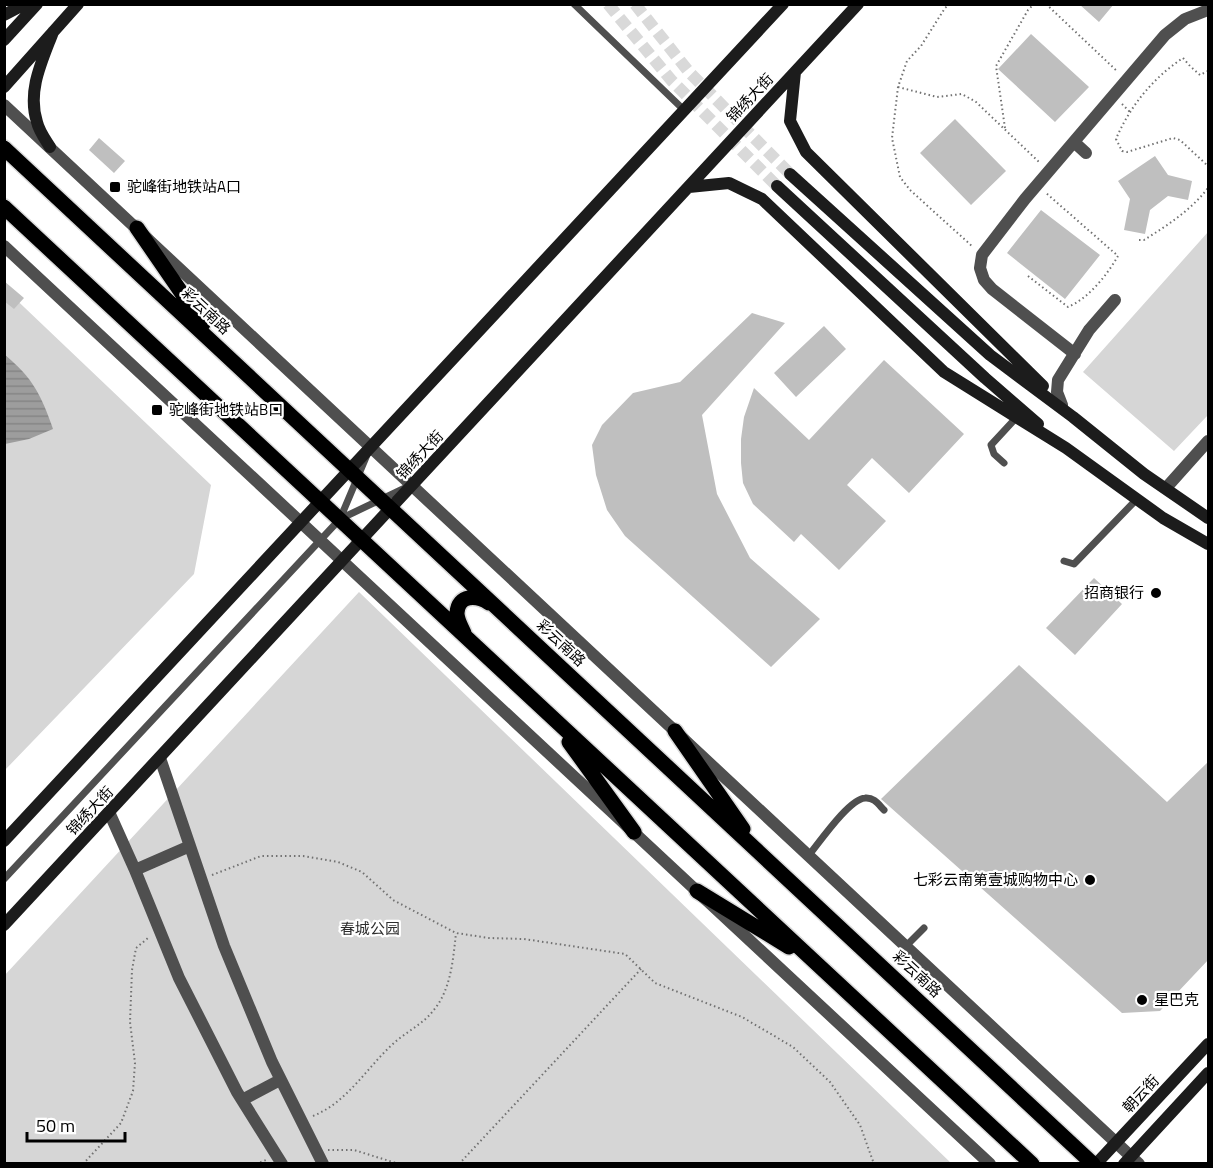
<svg xmlns="http://www.w3.org/2000/svg" width="1213" height="1168" font-family="'Titillium Web','Noto Sans SC',sans-serif">
	<style>
		.green { fill: #d6d6d6 }
		.water { fill: url(#water-rules) }
		.building { fill: #bfbfbf }
		.lines { fill: none; stroke-linecap: round; stroke-linejoin: round }
		.secondary-tunnel { stroke: #d9d9d9; stroke-width: 12; stroke-dasharray: 12 6; stroke-linecap: butt }
		.primary-casing { stroke: #dbdbdb; stroke-width: 18 }
		.path { stroke: #717171; stroke-width: 2; stroke-dasharray: 1.5 3; stroke-linecap: butt }
		.lane { stroke: #4f4f4f; stroke-width: 7 }
		.street { stroke: #4f4f4f; stroke-width: 12 }
		.secondary { stroke: #1c1c1c; stroke-width: 12 }
		.primary { stroke: #000; stroke-width: 15 }
		.poi-dot { fill: #000; stroke: #fff; stroke-width: 2 }
		.labels { text-anchor: middle; stroke-width: 4.5; stroke-linejoin: round; paint-order: stroke }
		.street-label { font-size: 15px; fill: #000; stroke: #fff }
		.poi-label { font-size: 15px; fill: #000; stroke: #fff; text-anchor: start }
		.park-label { font-size: 15px; fill: #2d2d2d; stroke: #fff }
	</style>
	<defs>
		<pattern id="water-rules" width="6" height="5" patternUnits="userSpaceOnUse" patternTransform="scale(1.5)"><rect width="6" height="5" fill="#9d9d9d"/><path d="M0 2.5h6" fill="none" stroke="#858585"/></pattern>
	</defs>
	<rect width="100%" height="100%" fill="#fff"/>
	<path class="green" d="M1208,232v183l-34,36 -91,-79z
		M4,288l207,197 -17,89 -189,196z
		M359,592l592,571h-946l-1,-187z"/>
	<path class="water" d="M5,355c28,23 36,40 48,74l-24,10 -24,5z"/>
	<path class="building" d="M1079,4h35l-15,18z
		M1031,34l58,53 -34,35 -57,-53z
		M955,119l51,52 -35,34 -51,-52z
		M99,138l26,23 -11,12 -25,-23z
		M1155,156l13,19 24,6 -4,19 -20,-4 -18,14 -5,24 -21,-4 6,-31 -12,-18z
		M1041,210l59,45 -35,44 -58,-46z
		M4,281l20,17 -10,11 -10,-8z
		M752,313l33,10 -83,92 15,79 33,64 70,61 -49,48 -146,-131 -18,-26 -11,-35 -4,-30 10,-20 31,-32 47,-11z
		M824,326l22,23 -50,48 -22,-24z
		M884,360l80,74 -55,59 -37,-35 -25,27 39,36 -47,49 -38,-36 -7,8 -41,-38 -10,-21 -2,-20v-24l3,-22 10,-29 55,52z
		M1094,578l28,26 -47,51 -29,-27z
		M1019,665l148,137 42,-41v198l-49,52 -38,2 -241,-214z"/>
	<g class="lines">
		<path class="secondary-tunnel" d="M608,4l64,77 105,105
			M635,4l54,68 101,102"/>
		<g class="primary-casing">
			<path id="primary" d="M4,148l1089,1016
				M4,207l1028,957
				M137,228l66,96
				M464,633c-3,-7 -7,-13 -7,-20 1,-19 20,-18 32,-10
				M675,731l68,98
				M569,742l65,90
				M697,891l92,56"/>
		</g>
		<path class="path" d="M950,4l-5,4 -24,38 -14,15 -9,26 -6,51 8,39 10,13 63,57
			M1046,4l72,68
			M1208,71l-8,4 -10,-9 -7,-8c-30,20 -53,48 -67,81l6,12 5,1 46,-14 7,2 28,26
			M898,87l39,10 25,-3 14,8 63,60
			M1122,104l8,8
			M1005,128l-9,-62 32,-56 6,-6
			M1139,240h5c24,-15 47,-30 64,-52
			M1028,276l40,31c21,-9 39,-32 50,-51l-72,-63
			M212,875l49,-19h42l35,6 24,10 31,28 63,33 33,5 35,1 101,15 30,29 87,34 51,30 37,35 30,43 14,39
			M313,1116c35,-14 54,-49 81,-73 12,-11 29,-19 39,-32 18,-21 20,-51 23,-78
			M328,1150h26l45,14
			M83,1164l38,-41 12,-32 2,-28 -5,-41 2,-52 4,-22 12,-10
			M256,1164l10,-4
			M459,1164l182,-195"/>
		<path class="lane" d="M574,4l111,107
			M1004,463l-10,-9 -3,-9 26,-28
			M340,519l65,-31
			M1064,561l10,3 63,-65
			M809,855c10,-12 40,-56 56,-57 9,-1 14,7 19,12
			M4,879l336,-360 27,-64
			M906,946l18,-18"/>
		<path class="street" d="M4,105l1135,1059
			M1074,142l12,11
			M4,246l986,918
			M1075,354l-83,-65 -8,-9 -4,-12 2,-13 43,-56 140,-164 20,-16 23,-9
			M1062,405l-5,-13 1,-12 31,-50 26,-30
			M1166,488l42,-47
			M160,758l64,188 48,116 51,102
			M109,812l26,58 44,108 58,114 45,72
			M135,870l55,-24
			M242,1100l38,-20"/>
		<path class="secondary" d="M4,15l21,-11
			M4,40l33,-36
			M795,72l-5,49 16,31 237,234
			M4,87l74,-83
			M50,147c-5,-8 -11,-16 -13,-25 -10,-31 5,-61 16,-90
			M790,174l200,181 83,62 71,57 64,44
			M777,186l208,192 53,46
			M689,187l40,-4 33,16 182,173 122,76 97,70 45,26
			M4,841l779,-837
			M4,925l854,-921
			M1096,1164l112,-120
			M1124,1164l84,-91"/>
		<use href="#primary" class="primary"/>
	</g>
	<g class="poi-dot">
		<rect x="109" y="181" width="12" height="12" rx="3"/>
		<rect x="151" y="404" width="12" height="12" rx="3"/>
		<circle cx="1156" cy="593" r="6"/>
		<circle cx="1090" cy="880" r="6"/>
		<circle cx="1142" cy="1000" r="6"/>
	</g>
	<g class="labels">
		<g class="street-label">
			<text transform="translate(750 98) rotate(-47)" y="5">锦绣大街</text>
			<text transform="translate(206 311) rotate(43)" y="5">彩云南路</text>
			<text transform="translate(420 455) rotate(-47)" y="5">锦绣大街</text>
			<text transform="translate(561 643) rotate(43)" y="5">彩云南路</text>
			<text transform="translate(90 811) rotate(-47)" y="5">锦绣大街</text>
			<text transform="translate(917 974) rotate(43)" y="5">彩云南路</text>
			<text transform="translate(1141 1094) rotate(-47)" y="5">朝云街</text>
		</g>
		<g class="poi-label">
			<text x="127" y="192">驼峰街地铁站A口</text>
			<text x="169" y="415">驼峰街地铁站B口</text>
			<text x="1144" y="598" text-anchor="end">招商银行</text>
			<text x="1078" y="885" text-anchor="end">七彩云南第壹城购物中心</text>
			<text x="1154" y="1005">星巴克</text>
		</g>
		<g class="park-label">
			<text x="370" y="934">春城公园</text>
		</g>
	</g>
	<rect width="1213" height="1168" fill="none" stroke="#000000" stroke-width="12"/>
	<path d="M27 1132v9h98v-9" fill="none" stroke="#000000" stroke-width="3"/>
	<text x="36" y="1132" font-size="18" fill="#000000" stroke="#ffffff" stroke-width="4.5" paint-order="stroke">50 m</text>
</svg>
